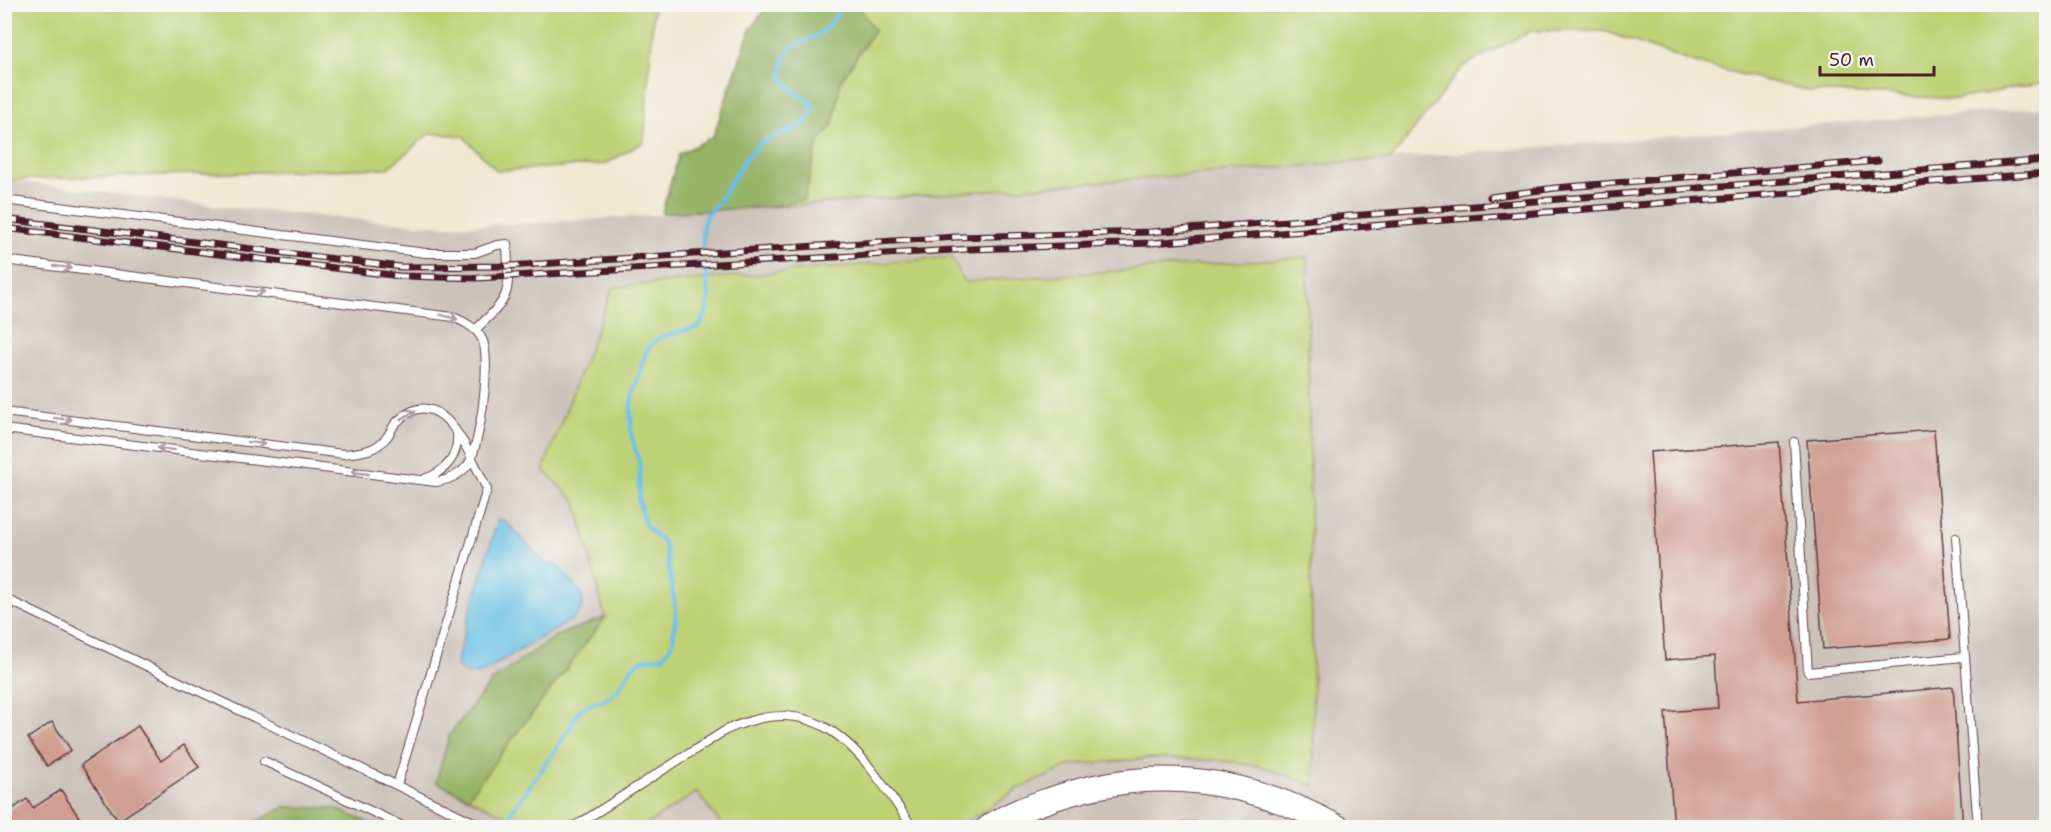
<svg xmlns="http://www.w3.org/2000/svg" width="2051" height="832" font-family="'Shantell Sans',sans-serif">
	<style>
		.industrial { fill: #ccc2b9 }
		.green { fill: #bed175; stroke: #847850; stroke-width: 1.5; fill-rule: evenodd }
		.forest { fill: #96b366; stroke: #706948; stroke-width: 1.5 }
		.water { fill: #66bfe4; stroke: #586f88; stroke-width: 1.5 }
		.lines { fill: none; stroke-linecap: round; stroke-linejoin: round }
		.stream { stroke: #66bfe4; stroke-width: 4.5 }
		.building { fill: #d09e92 }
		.lane-casing { stroke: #633d44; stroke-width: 10 }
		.secondary-casing { stroke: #633d44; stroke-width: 26 }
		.lane { stroke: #fff; stroke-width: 8 }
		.secondary { stroke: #fff; stroke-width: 24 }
		.rail-casing { stroke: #4a1f2b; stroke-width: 7 }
		.rail { stroke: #f6f6f2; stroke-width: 4.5; stroke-dasharray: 14; stroke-linecap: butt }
		.oneway { stroke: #ae9aa0 }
	</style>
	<rect width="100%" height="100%" fill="#f6f6f2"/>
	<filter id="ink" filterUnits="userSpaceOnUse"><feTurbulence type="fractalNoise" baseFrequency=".0167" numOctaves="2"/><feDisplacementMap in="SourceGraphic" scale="12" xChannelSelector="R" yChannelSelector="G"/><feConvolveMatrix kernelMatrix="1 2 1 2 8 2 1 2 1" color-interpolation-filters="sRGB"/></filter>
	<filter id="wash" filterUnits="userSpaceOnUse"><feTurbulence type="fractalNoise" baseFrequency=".008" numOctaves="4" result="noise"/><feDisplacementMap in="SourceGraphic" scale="24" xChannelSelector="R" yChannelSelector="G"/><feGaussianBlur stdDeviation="1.35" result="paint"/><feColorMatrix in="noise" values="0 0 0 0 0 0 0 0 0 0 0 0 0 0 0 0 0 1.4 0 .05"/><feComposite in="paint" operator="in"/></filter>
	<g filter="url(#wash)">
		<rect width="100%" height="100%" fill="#f0e8d1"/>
		<path class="industrial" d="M2046,107v720l-2041,1v-648l218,27 142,13 84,6 91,-3 263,-18z"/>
		<path class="green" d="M5,4l649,1 -10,137 -39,22 -108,7 -34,-35 -33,-3 -42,35 -383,12z
			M768,5h1278v77l-89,17 -149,-8 -116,-29 -88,-31h-73l-68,35 -72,93 -588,46 -141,8 17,-59 34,-17 37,-107zM862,13l12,18 -33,49z
			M951,257l13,25 343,-25 7,529 -53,-20 -45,-6 -64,-2 -80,7 -56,25 -57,37h-236l-26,-35 -54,35 -126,1 3,-5 -84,-41 14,-48 42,-53 64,-45 49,-19 -29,-115 -33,-32 70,-183z"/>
		<path class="forest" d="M768,5h90l16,25 -33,50 -8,45 -15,17 -14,58 -36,7 -106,6 17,-59 34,-17 37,-107z
			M606,617l-138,180 -32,-15 14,-48 42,-53 64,-45z
			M286,807l49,1 42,19h-133z"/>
		<path class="water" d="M498,520h6l43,45 9,-1 25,29 2,11 -7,13 -93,55c-12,4 -18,3 -27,-6l12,-48z"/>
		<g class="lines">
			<path class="stream" d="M703,249v-22l3,-12 12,-12 28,-45 14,-15 41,-17 7,-6 4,-9 -1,-9 -18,-11 -11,-13 2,-19 7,-12c24,-8 41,-18 51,-43
				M511,813l59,-84c10,-32 25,-20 45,-36 9,-7 12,-23 22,-30 8,-6 18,-4 27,-7l9,-14 3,-32 -12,-67 -19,-18 -6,-23 1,-36 -9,-32v-31l16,-54 12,-11 39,-11 7,-10 4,-18 -4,-31"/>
		</g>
		<g id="blocks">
			<path class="building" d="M1934,430l16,209 -127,10 -16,-209z
				M1779,442l19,259 155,-14 10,141h-289l-9,-116 53,-4 -3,-52 -50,4 -15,-208z
				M52,722l19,28 -24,16 -19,-28z
				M138,726l23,35 23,-16 15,22 -81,54 -37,-56z
				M61,790l25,38h-82v-13l23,-16 6,9z
				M1182,822h25l-1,6h-24z
				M1117,823h36l1,5h-56z"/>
		</g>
	</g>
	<g filter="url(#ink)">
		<use href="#blocks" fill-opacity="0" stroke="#633d44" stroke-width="1.5"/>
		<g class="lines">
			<g class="lane-casing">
				<path id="lane" d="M4,200l422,53h49l22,-8 10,-1c2,50 6,51 -32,86
					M4,260l449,57c11,5 23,10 29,22 10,19 -2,108 -14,126 -8,10 -19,15 -32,17l-432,-53
					M4,412l340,42c16,-2 31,-2 42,-16 4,-4 6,-11 10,-15 46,-48 75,36 91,66l-90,296
					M1794,442l14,230 155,-15
					M424,479c21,-7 35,-22 33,-46
					M1956,538l22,290
					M4,598l482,230
					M264,761l143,67
					M568,828l12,-5 146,-93c98,-45 138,27 187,98"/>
			</g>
			<g class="secondary-casing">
				<path id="secondary" d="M988,828c20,-15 44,-22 67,-30 100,-34 193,-20 284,30"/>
			</g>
			<use href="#lane" class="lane"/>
			<use href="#secondary" class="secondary"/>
			<g class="rail-casing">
				<path id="rail" d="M1490,197l65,-9 323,-27
					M4,219l397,48 107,-1 448,-29 195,-5 895,-72
					M4,228l396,48 78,2 492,-29 181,-6 895,-70"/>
			</g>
			<use href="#rail" class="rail"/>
		</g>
		<defs><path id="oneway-shaft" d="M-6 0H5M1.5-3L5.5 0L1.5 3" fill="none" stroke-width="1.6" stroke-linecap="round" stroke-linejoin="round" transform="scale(1.5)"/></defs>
		<g class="oneway">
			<use href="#oneway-shaft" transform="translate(63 267) rotate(7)"/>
			<use href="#oneway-shaft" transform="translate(256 291) rotate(7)"/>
			<use href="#oneway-shaft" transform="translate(449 317) rotate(15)"/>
			<use href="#oneway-shaft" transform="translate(408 415) rotate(-30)"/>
			<use href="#oneway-shaft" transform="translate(63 419) rotate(7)"/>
			<use href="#oneway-shaft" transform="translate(256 443) rotate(7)"/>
			<use href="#oneway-shaft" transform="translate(166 449) rotate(-173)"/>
			<use href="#oneway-shaft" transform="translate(360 473) rotate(-172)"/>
		</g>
	</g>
	<rect width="2051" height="832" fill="none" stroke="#f6f6f2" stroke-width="24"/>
	<path d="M1820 66v9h114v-9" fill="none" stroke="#4a1f2b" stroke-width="3"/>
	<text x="1829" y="66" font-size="18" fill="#4a1f2b" stroke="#f6f6f2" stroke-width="4.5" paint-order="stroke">50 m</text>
</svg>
